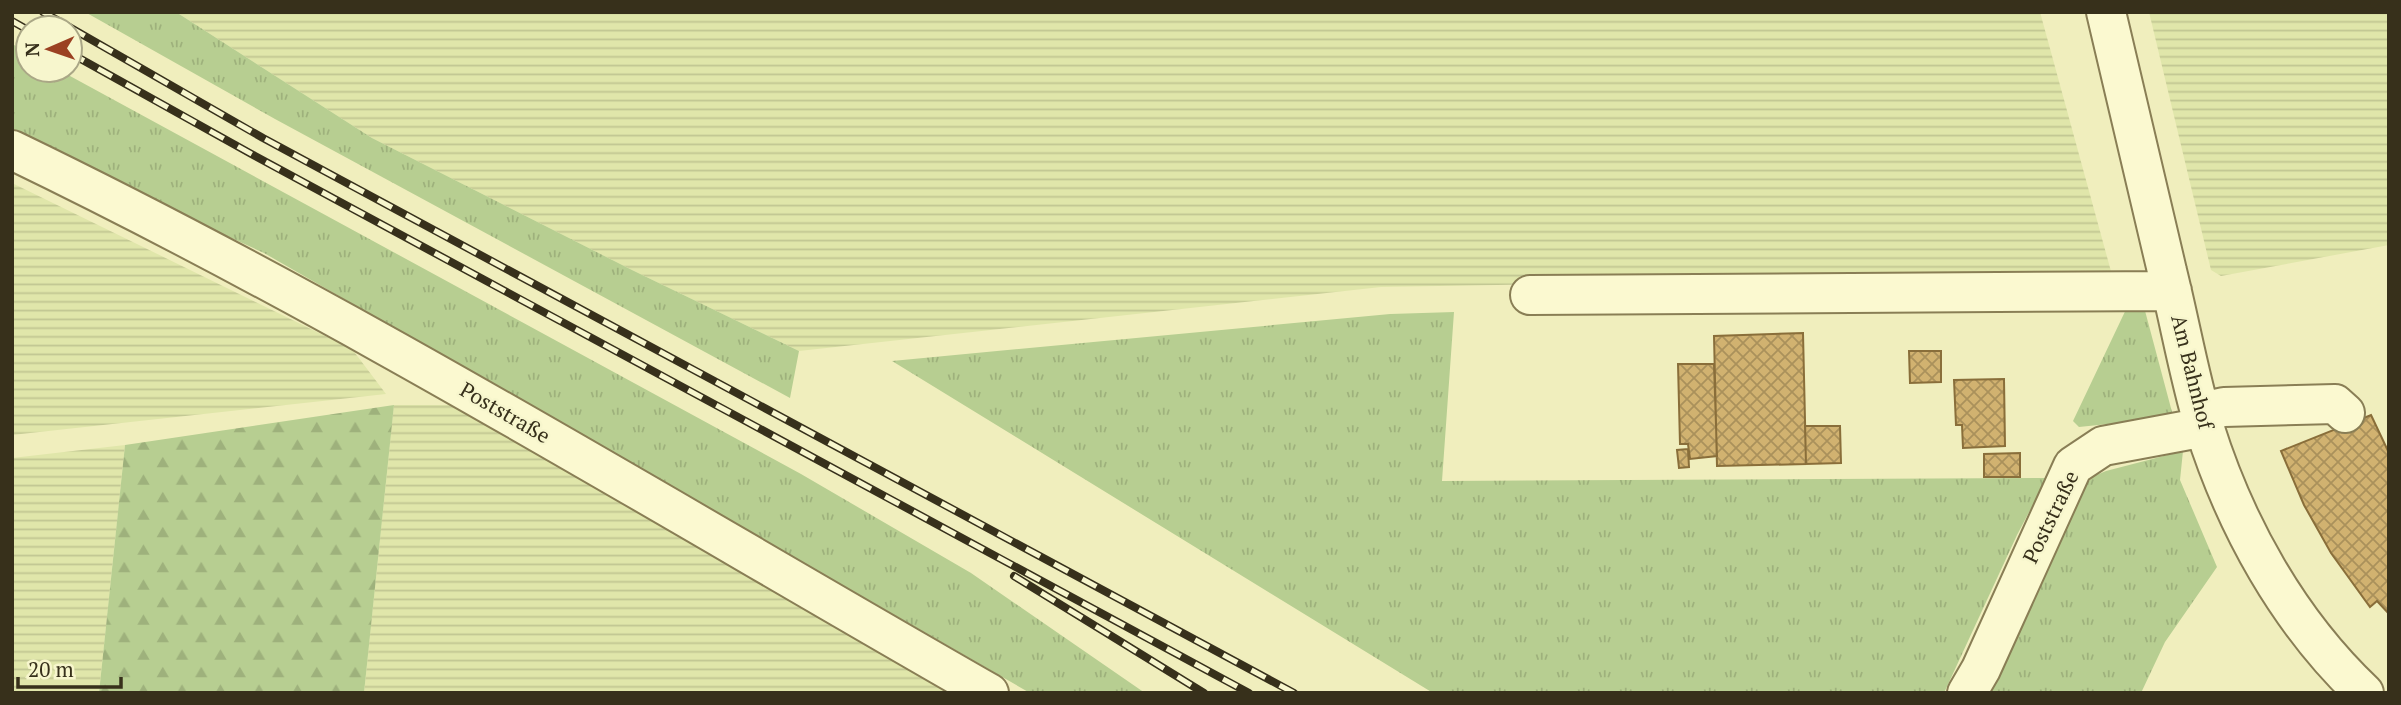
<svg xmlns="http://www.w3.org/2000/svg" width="2401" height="705" font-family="'PT Serif',serif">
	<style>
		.farmland { fill: url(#farmland-rules) }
		.grass { fill: url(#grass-tufts) }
		.forest { fill: url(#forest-firs) }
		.building { fill: url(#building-cross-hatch); stroke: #896e3a; stroke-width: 2 }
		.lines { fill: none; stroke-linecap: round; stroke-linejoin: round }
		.minor-casing { stroke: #897e55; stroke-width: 42 }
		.minor { stroke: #fbf9d0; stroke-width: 38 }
		.rail-casing { stroke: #37301b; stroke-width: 8 }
		.rail { stroke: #f7f6cd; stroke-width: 5; stroke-dasharray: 16; stroke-linecap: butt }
		.labels { text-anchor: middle; stroke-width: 5; stroke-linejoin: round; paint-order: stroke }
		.street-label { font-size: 21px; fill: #37301b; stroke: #f7f6cd }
	</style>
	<defs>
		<pattern id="farmland-rules" width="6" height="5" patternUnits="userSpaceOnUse" patternTransform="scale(1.75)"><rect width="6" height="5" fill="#e0e6aa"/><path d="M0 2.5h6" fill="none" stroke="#c1c692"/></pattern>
		<pattern id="grass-tufts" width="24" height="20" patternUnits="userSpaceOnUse" patternTransform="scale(1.75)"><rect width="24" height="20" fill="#b7ce91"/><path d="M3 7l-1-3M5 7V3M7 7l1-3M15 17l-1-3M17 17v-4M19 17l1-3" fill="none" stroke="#9eb17c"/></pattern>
		<pattern id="forest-firs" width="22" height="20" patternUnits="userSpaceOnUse" patternTransform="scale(1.75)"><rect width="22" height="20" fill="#b7ce91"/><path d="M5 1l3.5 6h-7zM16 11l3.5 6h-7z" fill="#9eb17c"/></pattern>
		<pattern id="building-cross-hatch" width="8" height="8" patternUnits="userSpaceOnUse" patternTransform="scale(1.75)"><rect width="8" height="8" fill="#d1b270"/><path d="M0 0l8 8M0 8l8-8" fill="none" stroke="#aa915b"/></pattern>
	</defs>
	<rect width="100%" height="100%" fill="#f0eebd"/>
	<path class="farmland" d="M176,12h1864l72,263 -731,12 -582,64 -167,-81 -260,-132z
		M2149,12h240v233l-168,31 -10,-6z
		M12,183l340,166 34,45 -374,41z
		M394,405h64l497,288h-591z
		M125,445l-26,248h-87v-235z"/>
	<path class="grass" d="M85,12h91l196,126 260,132 167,81 -9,47 -515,-279z
		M12,44l16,8v18h31l742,404 170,99 174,120h-115l-766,-440 -180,-82 -72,-36z
		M2130,301l14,6 28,105 -3,3 -32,6 -58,6 -6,-6z
		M1454,312l-12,169 605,-3 -30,57 -73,158h-511l-541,-332 498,-47z
		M2183,451l-3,29 37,87 -52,75 -24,51h-152l93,-205 12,-12 12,-5z"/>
	<path class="forest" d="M394,405l-30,288h-265l26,-248z"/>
	<path class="building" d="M1803,333l3,131 -89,2 -3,-130z
		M1909,351h32v31l-31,1z
		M1678,364h36l3,92 -27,3 -2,-15h-8z
		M2004,379l1,67 -42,2 -1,-23h-6l-2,-45z
		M2371,415l18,38v161l-12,-13 -7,6 -39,-54 -27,-48 -23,-54z
		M1805,426h35l1,37 -35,1z
		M1688,449l1,18 -10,1 -2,-18z
		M2020,453v24h-36v-23z"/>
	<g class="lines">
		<g class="minor-casing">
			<path id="minor" d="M2106,12c21,87 41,173 61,259 13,52 22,105 37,155 31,99 84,195 160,267
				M12,150c336,162 653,358 977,543
				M1530,295l642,-4
				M2201,412l23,-5 111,-3 10,9
				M1967,693l14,-24 92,-203 30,-20 102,-19"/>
		</g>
		<use href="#minor" class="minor"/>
		<g class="rail-casing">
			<path id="rail" d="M43,12l220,126 1031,555
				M12,21l16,9
				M70,53l185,103 994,537
				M1014,576l190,117"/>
		</g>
		<use href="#rail" class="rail"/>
	</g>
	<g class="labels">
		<g class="street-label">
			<text transform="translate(2192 372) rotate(76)" y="7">Am Bahnhof</text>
			<text transform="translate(505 413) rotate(30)" y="7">Poststraße</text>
			<text transform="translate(2051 517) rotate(-64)" y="7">Poststraße</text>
		</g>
	</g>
	<rect width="2401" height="705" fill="none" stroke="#37301b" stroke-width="28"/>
	<g transform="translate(49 49) rotate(268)"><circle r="33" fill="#f7f6cd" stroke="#aaa786" stroke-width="2"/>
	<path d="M0-5L12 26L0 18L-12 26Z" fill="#9b4122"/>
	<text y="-10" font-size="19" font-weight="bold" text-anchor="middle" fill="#37301b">N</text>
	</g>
	<path d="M18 677v10h103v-10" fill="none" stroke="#37301b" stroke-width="3.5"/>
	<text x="28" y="677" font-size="21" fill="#37301b" stroke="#f7f6cd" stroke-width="5" paint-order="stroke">20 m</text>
</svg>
